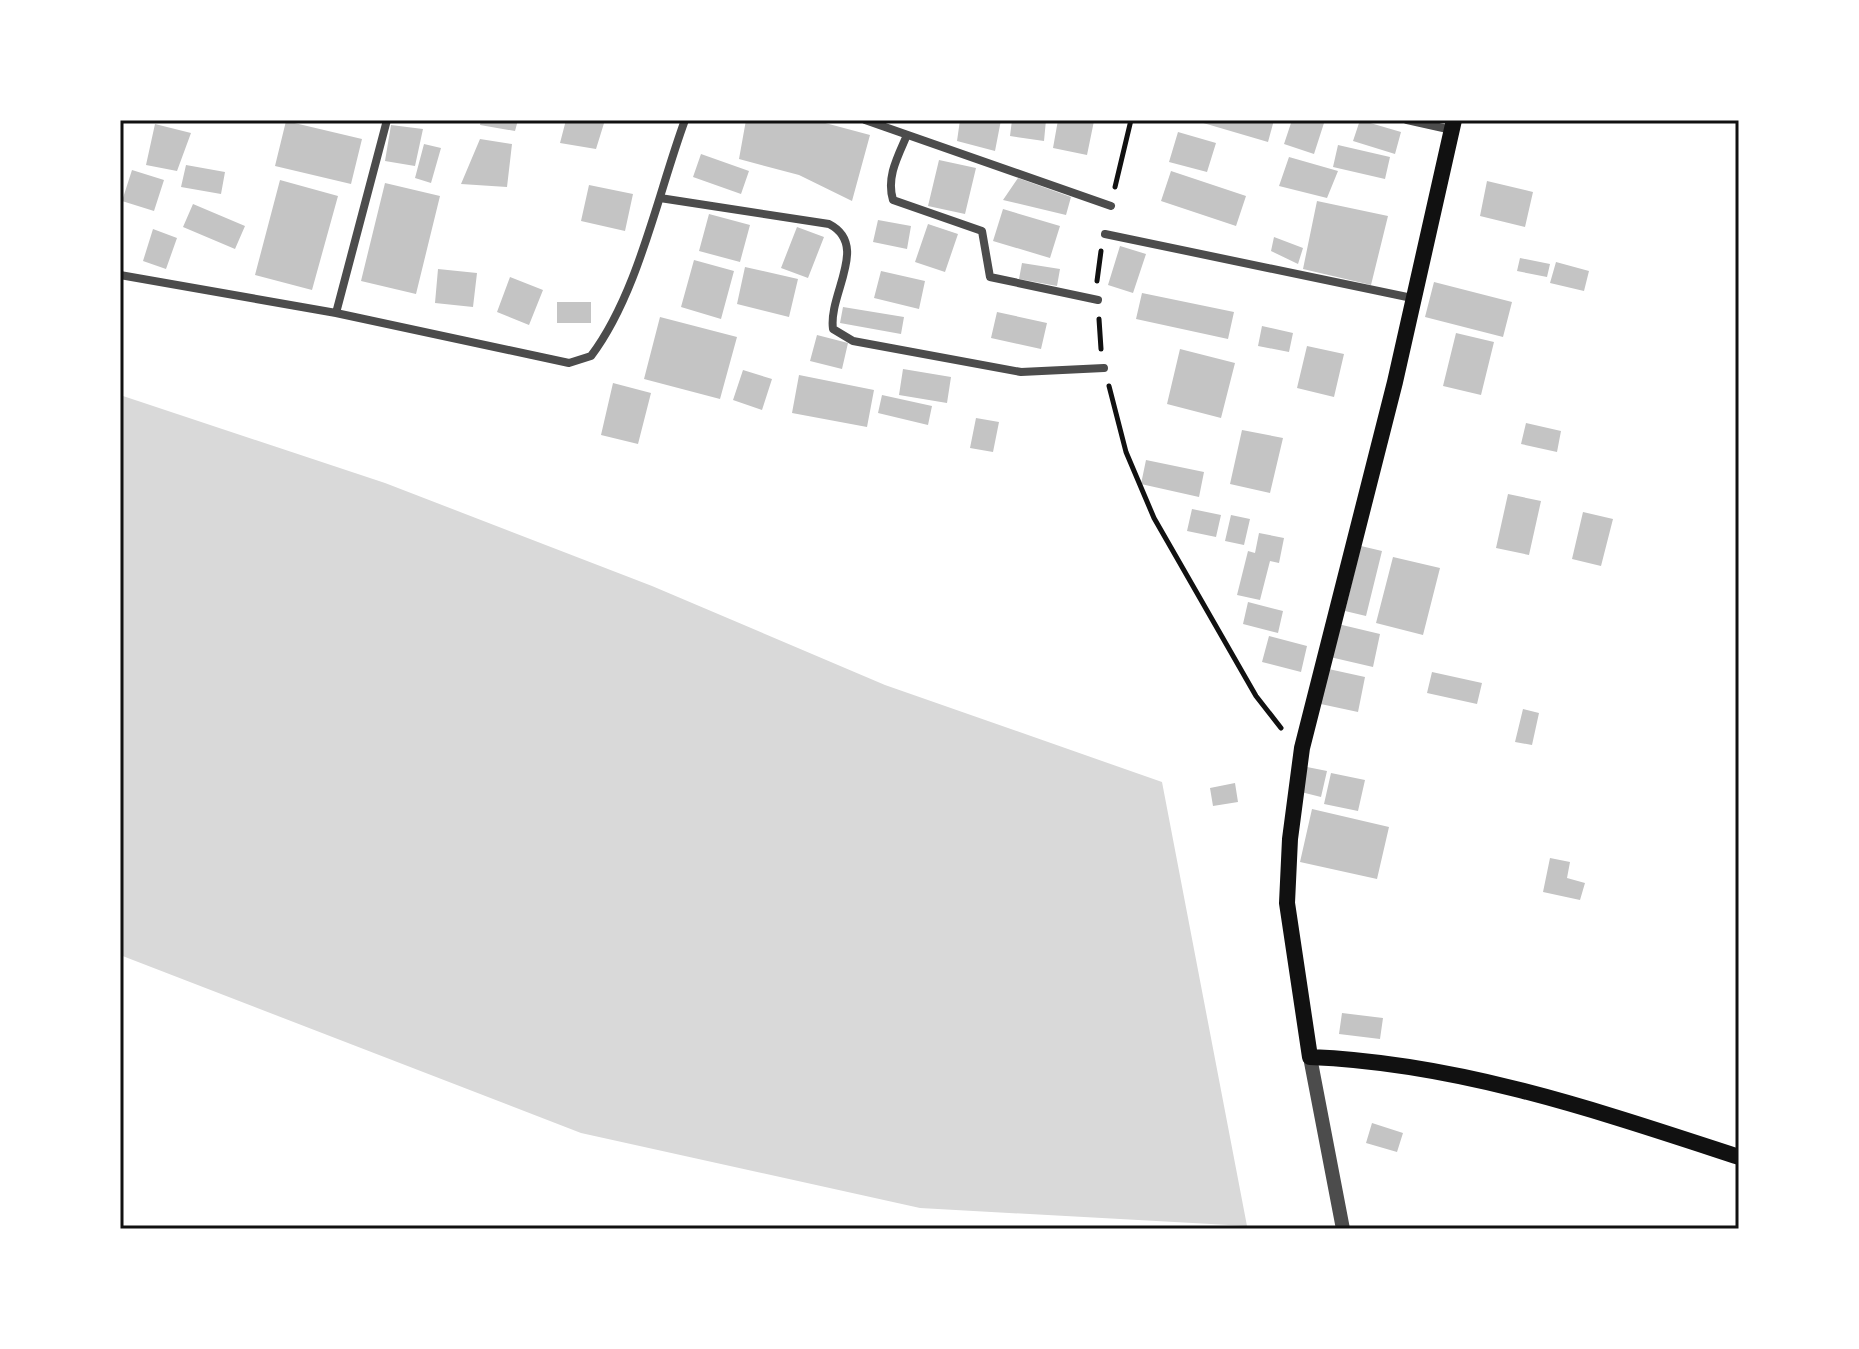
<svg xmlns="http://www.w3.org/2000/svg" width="1859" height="1349" font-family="Cabin,sans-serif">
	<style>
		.water { fill: #d9d9d9 }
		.building { fill: #c4c4c4 }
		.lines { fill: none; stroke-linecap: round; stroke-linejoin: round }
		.path { stroke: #111; stroke-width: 5 }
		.minor { stroke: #4c4c4c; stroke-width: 8 }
		.tertiary { stroke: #4c4c4c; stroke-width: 14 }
		.secondary { stroke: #111; stroke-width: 16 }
		.neatline { fill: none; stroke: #111; stroke-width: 3 }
	</style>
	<rect width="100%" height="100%" fill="#fff"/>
	<path class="water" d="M120,395l265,88 267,103 233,99 277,97 85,444 -327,-18 -339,-75 -461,-178z"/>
	<path class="building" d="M481,120h37l-3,11 -35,-6z
		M566,120h39l-9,29 -36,-6z
		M746,120h68l56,15 -18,66 -53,-26 -60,-16z
		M960,120h41l-6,31 -38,-10z
		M1012,120h34l-2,21 -34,-5z
		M1058,120l36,1 -7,34 -34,-7z
		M1193,120h81l-6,22z
		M1292,120l32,3 -10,31 -30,-10z
		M1360,120l41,12 -6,22 -42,-13z
		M286,121l76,18 -11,45 -76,-18z
		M155,124l36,9 -14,38 -31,-6z
		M391,125l32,4 -8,37 -30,-5z
		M1178,132l38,11 -9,29 -38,-10z
		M480,139l32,5 -5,43 -46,-3z
		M424,144l17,4 -10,35 -16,-5z
		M1338,145l52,12 -5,22 -52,-12z
		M701,154l48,17 -8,23 -48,-17z
		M1289,157l49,14 -11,27 -48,-12z
		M939,160l37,8 -11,46 -37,-8z
		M186,165l39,7 -4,22 -40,-7z
		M132,170l32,10 -10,31 -32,-10z
		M1171,171l75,25 -10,30 -75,-25z
		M1018,178l53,19 -5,18 -63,-15z
		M280,180l58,16 -26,94 -57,-15z
		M1487,181l46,11 -8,35 -45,-11z
		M385,183l55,13 -24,98 -55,-13z
		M589,185l44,9 -8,37 -44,-10z
		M1317,201l71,15 -17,69 -68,-16z
		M193,204l52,22 -10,23 -52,-22z
		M1003,209l57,17 -10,32 -57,-17z
		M709,214l41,11 -10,37 -41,-11z
		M878,220l33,6 -4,23 -34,-7z
		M928,224l30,10 -13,38 -30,-10z
		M797,227l27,10 -16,41 -27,-10z
		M153,229l24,9 -11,31 -23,-8z
		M1274,237l29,11 -5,16 -27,-13z
		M1120,246l26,8 -13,39 -25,-8z
		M1520,258l30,6 -3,13 -30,-6z
		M694,260l40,11 -13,48 -40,-12z
		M1556,262l33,9 -5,20 -34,-8z
		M1022,263l38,6 -3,17 -38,-7z
		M745,267l53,12 -9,38 -52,-13z
		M438,269l39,4 -4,34 -38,-4z
		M881,271l44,10 -6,28 -45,-11z
		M510,277l33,13 -14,35 -32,-13z
		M1434,282l78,20 -9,35 -78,-20z
		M1142,293l92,19 -6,27 -92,-20z
		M557,302h34v21h-34z
		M843,307l61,10 -3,17 -61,-11z
		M997,312l50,11 -6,26 -50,-11z
		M660,317l77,20 -17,62 -76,-20z
		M1262,326l31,7 -4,19 -31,-6z
		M1456,333l38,9 -13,53 -38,-9z
		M817,335l31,8 -6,26 -32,-8z
		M1307,346l37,8 -10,43 -37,-9z
		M1180,349l55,14 -14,55 -54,-14z
		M903,369l48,8 -4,26 -48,-8z
		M743,370l29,9 -10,31 -29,-10z
		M799,375l75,15 -7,37 -75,-14z
		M613,383l38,10 -13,51 -37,-9z
		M882,395l50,11 -4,19 -50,-12z
		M976,418l23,4 -6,30 -23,-4z
		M1526,423l35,8 -4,21 -36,-8z
		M1242,430l41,8 -13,55 -40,-9z
		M1146,460l58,12 -5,25 -58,-13z
		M1508,494l33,7 -12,54 -33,-7z
		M1192,509l29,6 -5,22 -29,-6z
		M1583,512l30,7 -12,47 -29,-7z
		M1231,515l19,4 -6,26 -19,-4z
		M1259,533l25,5 -5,25 -9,-2 -10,39 -23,-5 11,-44 7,2z
		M1361,546l21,5 -16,65 -21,-5z
		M1393,557l47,11 -17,67 -47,-12z
		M1248,602l35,9 -5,22 -35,-9z
		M1338,624l42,10 -7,33 -43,-10z
		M1269,636l38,10 -6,26 -39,-10z
		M1324,668l41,9 -7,35 -42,-9z
		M1432,672l50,11 -5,21 -50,-11z
		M1523,709l16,4 -7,32 -17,-3z
		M1307,767l20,4 -6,26 -20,-5z
		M1331,773l34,7 -7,31 -34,-7z
		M1235,783l3,19 -25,4 -3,-18z
		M1312,809l77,18 -12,52 -77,-17z
		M1550,858l20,4 -3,16 18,5 -5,17 -37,-8z
		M1342,1013l41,5 -3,21 -41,-5z
		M1372,1123l31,10 -6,19 -31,-9z"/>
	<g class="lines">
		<path class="path" d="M1115,187l16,-67
			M1097,281l4,-30
			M1099,319l2,30
			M1109,386l17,66 28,66 102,178 25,32"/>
		<path class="minor" d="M865,120l246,86
			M1407,120l45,10
			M907,135c-9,21 -21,42 -14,65l89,31 8,46 108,23
			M660,198l169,26c41,21 -1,70 4,105l20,12 168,31 83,-4
			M1105,234l307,64
			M120,275l216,38 233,50 22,-7c47,-62 67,-163 94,-236
			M336,313l51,-193"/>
		<path class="tertiary" d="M1310,1057l33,172"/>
		<path class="secondary" d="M1454,120l-59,262 -93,366 -12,91 -3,64 23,154c149,6 288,54 429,100"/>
	</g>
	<rect width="1859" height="1349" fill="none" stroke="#ffffff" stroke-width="244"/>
	<rect x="122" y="122" width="1615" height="1105" class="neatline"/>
</svg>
